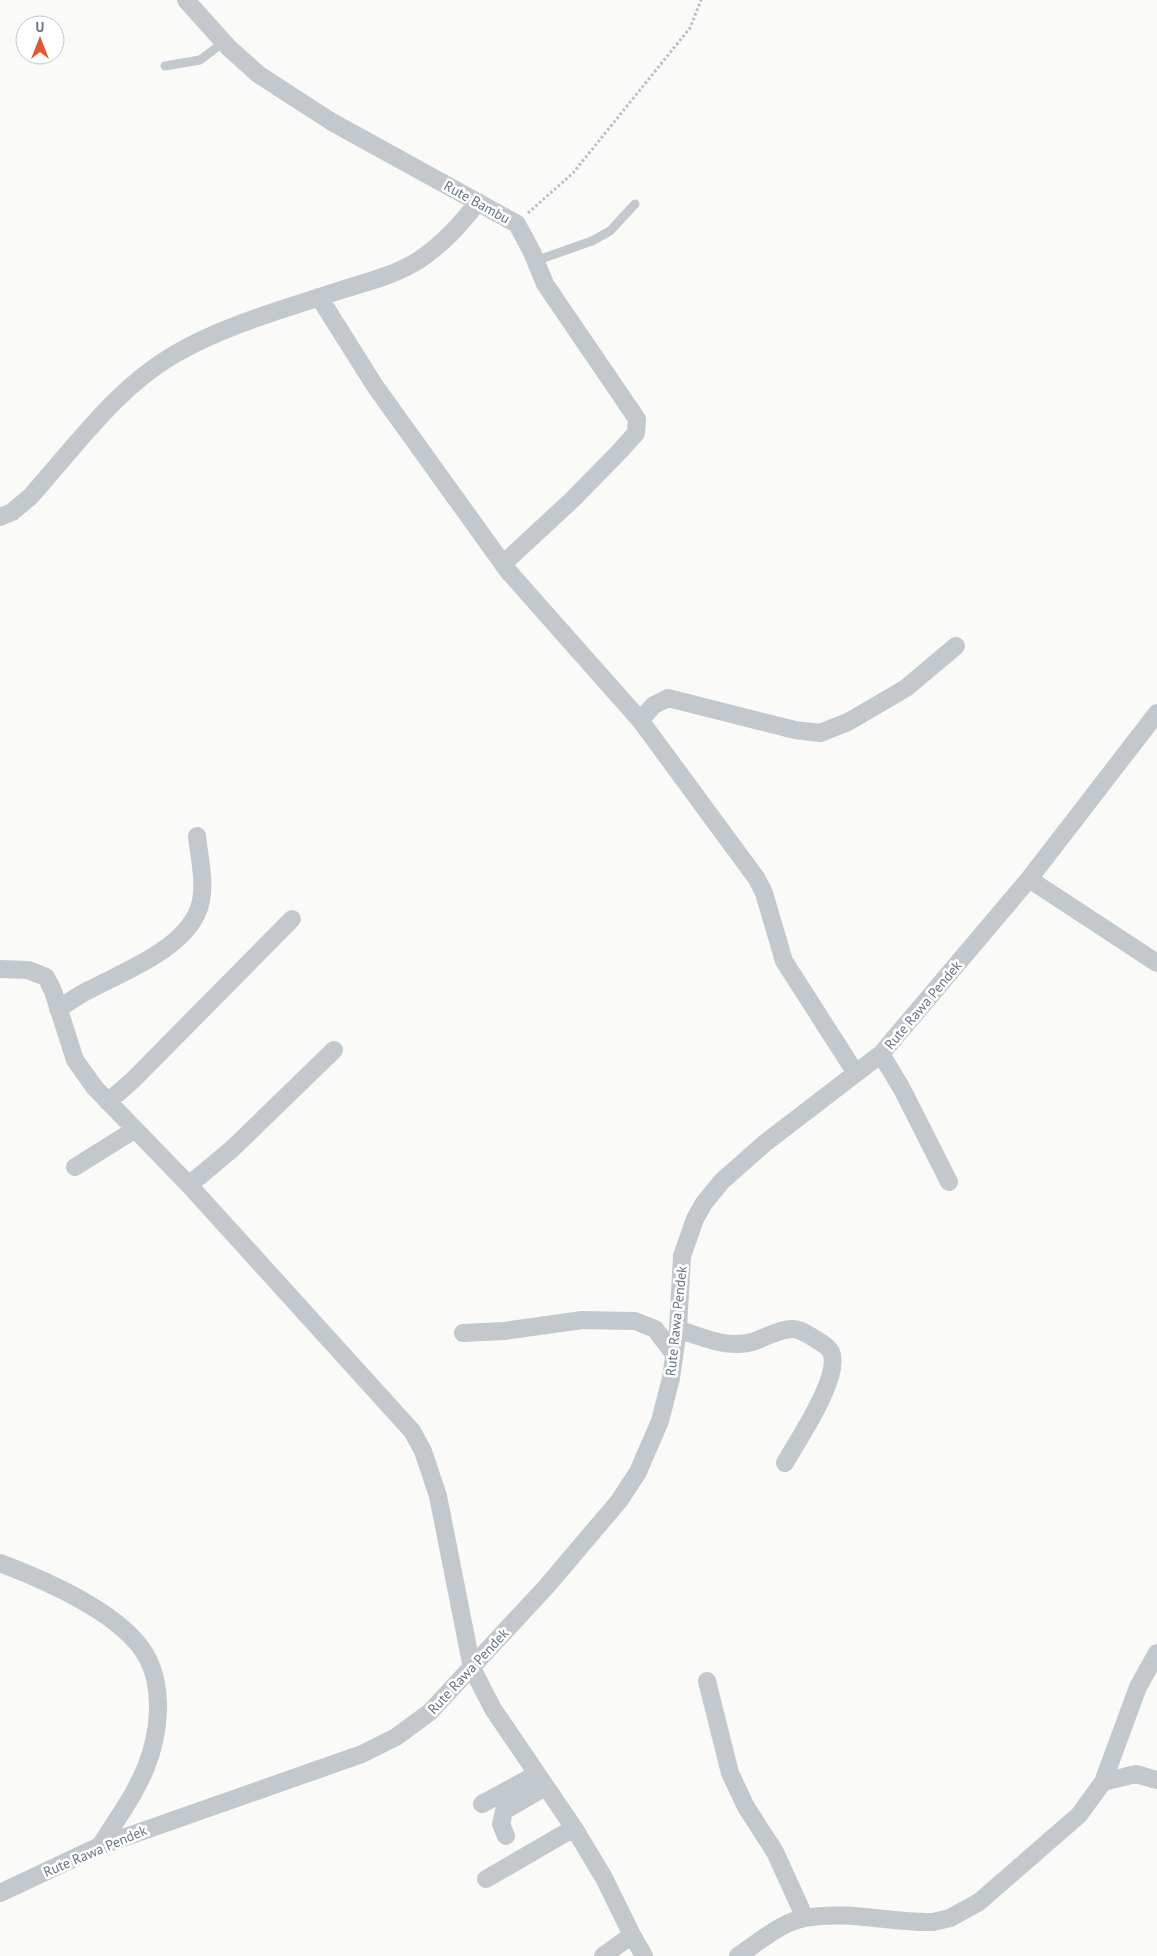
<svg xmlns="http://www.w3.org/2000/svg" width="1157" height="1956" font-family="'PT Sans',sans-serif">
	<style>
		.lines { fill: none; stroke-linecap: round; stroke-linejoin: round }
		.path { stroke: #bbbfc2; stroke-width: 3; stroke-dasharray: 2.5 2.5; stroke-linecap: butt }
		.lane { stroke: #c3c8cc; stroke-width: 9 }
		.street { stroke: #c3c8cc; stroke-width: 18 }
		.labels { text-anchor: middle; stroke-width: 5; stroke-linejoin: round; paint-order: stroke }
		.street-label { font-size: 14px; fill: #657683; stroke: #fff }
	</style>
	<rect width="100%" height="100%" fill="#fafaf8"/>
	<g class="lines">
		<path class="path" d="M528,213l45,-40 117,-145 11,-28"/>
		<path class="lane" d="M165,66l35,-6 24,-18
			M535,261l57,-20 18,-10 25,-27"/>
		<path class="street" d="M186,0l43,48 29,26 26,17 48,31 185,102 15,28 13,32 92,135 -1,14 -16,18 -47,48 -70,65
			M319,297l56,89 133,185 132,149 117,159 7,14 20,68 71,111
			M0,517l12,-5 18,-15c45,-50 86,-109 145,-143 52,-30 110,-45 166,-64 26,-8 55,-15 78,-30 24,-16 41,-35 59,-58
			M640,720l14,-15 14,-7 127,32 25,3 28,-11 58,-34 50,-42
			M1029,879l128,84
			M0,969l28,1 18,7 7,14 22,69 20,28 94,97 223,246 11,20 15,45 34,172 21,41 81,119 30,50 28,57 -29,21
			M58,1009c11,-7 22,-15 33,-20 36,-19 101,-43 110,-88 4,-21 -2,-45 -4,-65
			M881,1054l21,35 47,93
			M108,1102l26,-23 158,-160
			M75,1167l59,-37
			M189,1185l43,-36 102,-99
			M678,1329c23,8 50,20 74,13 13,-4 27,-13 40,-13 9,0 17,6 25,11 5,3 11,6 14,12 11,24 -34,89 -46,111
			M463,1333l41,-2 78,-11 53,1 20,8 19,25
			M0,1563c45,17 126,52 148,96 16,32 11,76 -2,108 -11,28 -30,53 -46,79
			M707,1681l23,92 16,34 29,45 30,66
			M1103,1782l33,-8 21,6
			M482,1804l55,-30
			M506,1836l-5,-12 3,-13 41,-24
			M486,1879l88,-51
			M0,1893l100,-47 262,-92 34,-17 34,-25 116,-125 73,-86 19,-29 22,-51 11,-43 7,-49 4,-73 13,-37 9,-16 18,-22 43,-38 116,-89 148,-175 128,-166
			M632,1935l12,21
			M738,1956c21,-14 43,-34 67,-38 42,-8 86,5 128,4l17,-4 29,-16 100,-87 24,-33 35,-95 19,-34"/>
	</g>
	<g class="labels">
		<g class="street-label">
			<text transform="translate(477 202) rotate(29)" y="5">Rute Bambu</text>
			<text transform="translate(923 1005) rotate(-50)" y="5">Rute Rawa Pendek</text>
			<text transform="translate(676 1321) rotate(-84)" y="5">Rute Rawa Pendek</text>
			<text transform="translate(468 1671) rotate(-47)" y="5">Rute Rawa Pendek</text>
			<text transform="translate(95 1851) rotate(-23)" y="5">Rute Rawa Pendek</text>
		</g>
	</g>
	<g transform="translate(40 40)"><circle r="24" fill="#ffffff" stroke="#c1c8cd"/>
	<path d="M0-4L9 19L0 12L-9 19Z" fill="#e4572e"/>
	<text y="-8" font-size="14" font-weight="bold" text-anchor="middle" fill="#657683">U</text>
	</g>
</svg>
